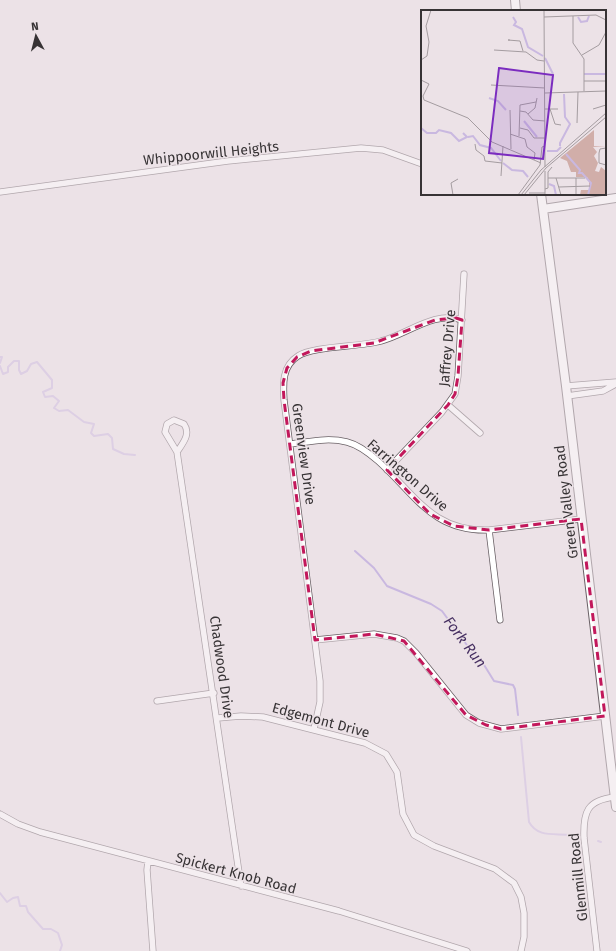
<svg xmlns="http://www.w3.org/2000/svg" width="616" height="951" font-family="'Fira Sans',sans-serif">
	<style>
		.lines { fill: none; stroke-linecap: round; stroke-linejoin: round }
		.stream { stroke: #c9b8e0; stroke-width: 2 }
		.street-casing { stroke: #696065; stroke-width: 7 }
		.secondary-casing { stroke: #696065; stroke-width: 10 }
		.street { stroke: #fff; stroke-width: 5.5 }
		.secondary { stroke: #fff; stroke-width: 8 }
		.marked { fill: none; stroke: #c2185b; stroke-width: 3; stroke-dasharray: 8 5; stroke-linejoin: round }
		.labels { text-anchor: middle; stroke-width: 3; stroke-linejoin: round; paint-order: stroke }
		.street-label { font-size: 14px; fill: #373335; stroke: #ece2e7 }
		.water-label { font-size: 15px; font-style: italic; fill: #473062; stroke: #ece2e7 }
		.inset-river { fill: none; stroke: #c9b8e0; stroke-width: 2 }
		.inset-road { fill: none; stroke: #a49ca0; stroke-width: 1 }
		.view { fill: #7b2cbf; fill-opacity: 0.15; stroke: #7b2cbf; stroke-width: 2 }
		.inset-edge { fill: none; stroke: #373335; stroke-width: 2 }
	</style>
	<rect width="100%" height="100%" fill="#ece2e7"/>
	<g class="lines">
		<path class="stream" d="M0,357h2l-2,6
			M0,366l3,8 5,-2v-5l6,-6h5v9l2,4 6,-3 4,-7 6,-2 15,18v8l-9,4 2,5 8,-1 6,5 -5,7 5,3 9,-1 16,12 10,2 -3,9 3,3 14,-2 4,4 1,11 11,5 11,1
			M355,551l19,17 13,18 44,18 11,7 30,41 9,8 13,21 19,4 2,4 3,26
			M521,737l8,85c9,16 25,11 42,13
			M598,841l3,1
			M0,893l7,9 6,-4 5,-1 2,9h6l2,6 15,17h8l7,4 4,12 -2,6"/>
		<g class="street-casing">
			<path id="street" d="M0,192l228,-31 133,-13 22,2 39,14
				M566,386l50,-4
				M567,396l36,-5 13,-7
				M448,405l32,28
				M174,420l10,4c7,10 -1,19 -7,28l-12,-20 2,-8z
				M290,444c19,-2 37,-7 57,-2 12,3 22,11 31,19 37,33 54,71 111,69l92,-11
				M177,452l64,434
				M387,470l55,-58 13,-18 3,-18 6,-102
				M489,530l11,90
				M315,640l59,-6 23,4 7,3 12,12 50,62 13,8 22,6 104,-13
				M157,701l57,-8
				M218,718l23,-2 22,1 102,26 21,11 11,18 6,42 11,21 20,11 61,23 19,14 7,14 3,16v24l-3,14
				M314,729l6,-27v-21l-36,-281c-1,-16 -2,-34 14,-44 15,-10 62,-9 83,-15 25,-6 54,-31 81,-21
				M0,814l18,10 22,8 299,79 128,40
				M148,861l-1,9 6,81
				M597,951l-13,-113c-1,-26 3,-38 31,-41"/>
		</g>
		<g class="secondary-casing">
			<path id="secondary" d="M515,0l1,11
				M541,194l25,192 50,421
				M543,209l73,-11"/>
		</g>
		<use href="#street" class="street"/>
		<use href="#secondary" class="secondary"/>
	</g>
	<path d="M0 0H616V951H0ZM456,318l6,2 -4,56 -3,18 -7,11 -61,65 43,44 24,12 35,4 92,-11 24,197 -104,13 -15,-4 -20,-10 -62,-74 -30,-7 -59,6 -31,-240 -1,-17 4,-15 10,-11 14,-6 63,-8 61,-23z" fill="#ece2e7" fill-opacity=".55" fill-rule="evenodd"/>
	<path class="marked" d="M456,318l6,2 -4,56 -3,18 -7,11 -61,65 43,44 24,12 35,4 92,-11 24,197 -104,13 -15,-4 -20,-10 -62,-74 -30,-7 -59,6 -31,-240 -1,-17 4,-15 10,-11 14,-6 63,-8 61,-23z"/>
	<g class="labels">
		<g class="street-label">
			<text transform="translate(211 153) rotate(-6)" y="5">Whippoorwill Heights</text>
			<text transform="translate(447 348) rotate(-85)" y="5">Jaffrey Drive</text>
			<text transform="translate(304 454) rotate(82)" y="5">Greenview Drive</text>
			<text transform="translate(408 475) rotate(41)" y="5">Farrington Drive</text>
			<text transform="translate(566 502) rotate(-97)" y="5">Green Valley Road</text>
			<text transform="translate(222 667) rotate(82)" y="5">Chadwood Drive</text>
			<text transform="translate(321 720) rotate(15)" y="5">Edgemont Drive</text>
			<text transform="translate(236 873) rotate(15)" y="5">Spickert Knob Road</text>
			<text transform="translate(578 877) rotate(-96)" y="5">Glenmill Road</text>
		</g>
		<g class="water-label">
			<text transform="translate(465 642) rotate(53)" y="5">Fork Run</text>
		</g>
	</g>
	<g transform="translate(421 10)">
		<rect width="185" height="185" fill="#ece2e7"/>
		<path d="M173,120v16h12l-13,1 4,5 -3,4 4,7 -3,8 4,1 2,-5 5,4v24h-26l1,-5h8v-9l-2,-4h-11v-5h-5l-4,-11 -7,-3z" fill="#d1aea9"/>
		<path class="inset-river" d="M92,7l3,5 -2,3 8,4 6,18 15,9M157,7l3,5 6,-1 2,-5M124,48l8,16M163,64h22M68,88l9,3 8,9M103,111l13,16M0,118l6,5h9l3,-3 12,3 8,8 8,-4 -4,-4M47,127l5,-1 7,9 11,3 10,13M139,136v-3l10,-19 -5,-7 -1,-23M126,141h10l4,-4M145,144l14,16 -1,3h3l9,10 -3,12M82,153l9,7 11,1 5,6M128,174l5,2 2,9"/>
		<path class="inset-road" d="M123,0l1,157M152,6v27l11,16v32M123,7l52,-2 10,5M89,30h-2l12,1 3,10M73,40l32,2 11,8 7,1M161,45l17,-10 7,-13M0,50l6,-4 2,-14 -3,-16 5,-16M0,70l8,4 -6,12 1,4 44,18 24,24 49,21M163,71h22M70,75l54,3M124,83l61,-2M124,99h13M129,99l5,15 6,1M172,99l13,-4M89,100l1,39M99,101l6,1 7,8 12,1M107,104l7,-6 2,-10M156,113l1,-31M99,118l8,2 6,8h11M89,124l15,5 2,8 8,6 -1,7M98,126l1,-31 16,-3M54,134l1,6 8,6 1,5 17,2M185,138l-6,1 -1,4v10l7,2M80,166l2,-30M127,168h37M135,168l5,17M138,177l31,-1M124,179l3,-1v-16l4,-5M108,183h16M32,185l-2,-12 7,-4M97,185l22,-30 2,-18 3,-1M100,185l20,-25 65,-57M103,185l22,-27 60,-51M124,185v-24M155,185v-17"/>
		<path class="view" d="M78,58l54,7 -10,84 -54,-6z"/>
		<rect width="185" height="185" class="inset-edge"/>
	</g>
	<g transform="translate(36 36) rotate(353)" stroke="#ece2e7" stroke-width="3" paint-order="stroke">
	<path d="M0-3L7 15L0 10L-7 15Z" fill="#373335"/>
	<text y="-6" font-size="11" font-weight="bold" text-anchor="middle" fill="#373335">N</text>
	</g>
</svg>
